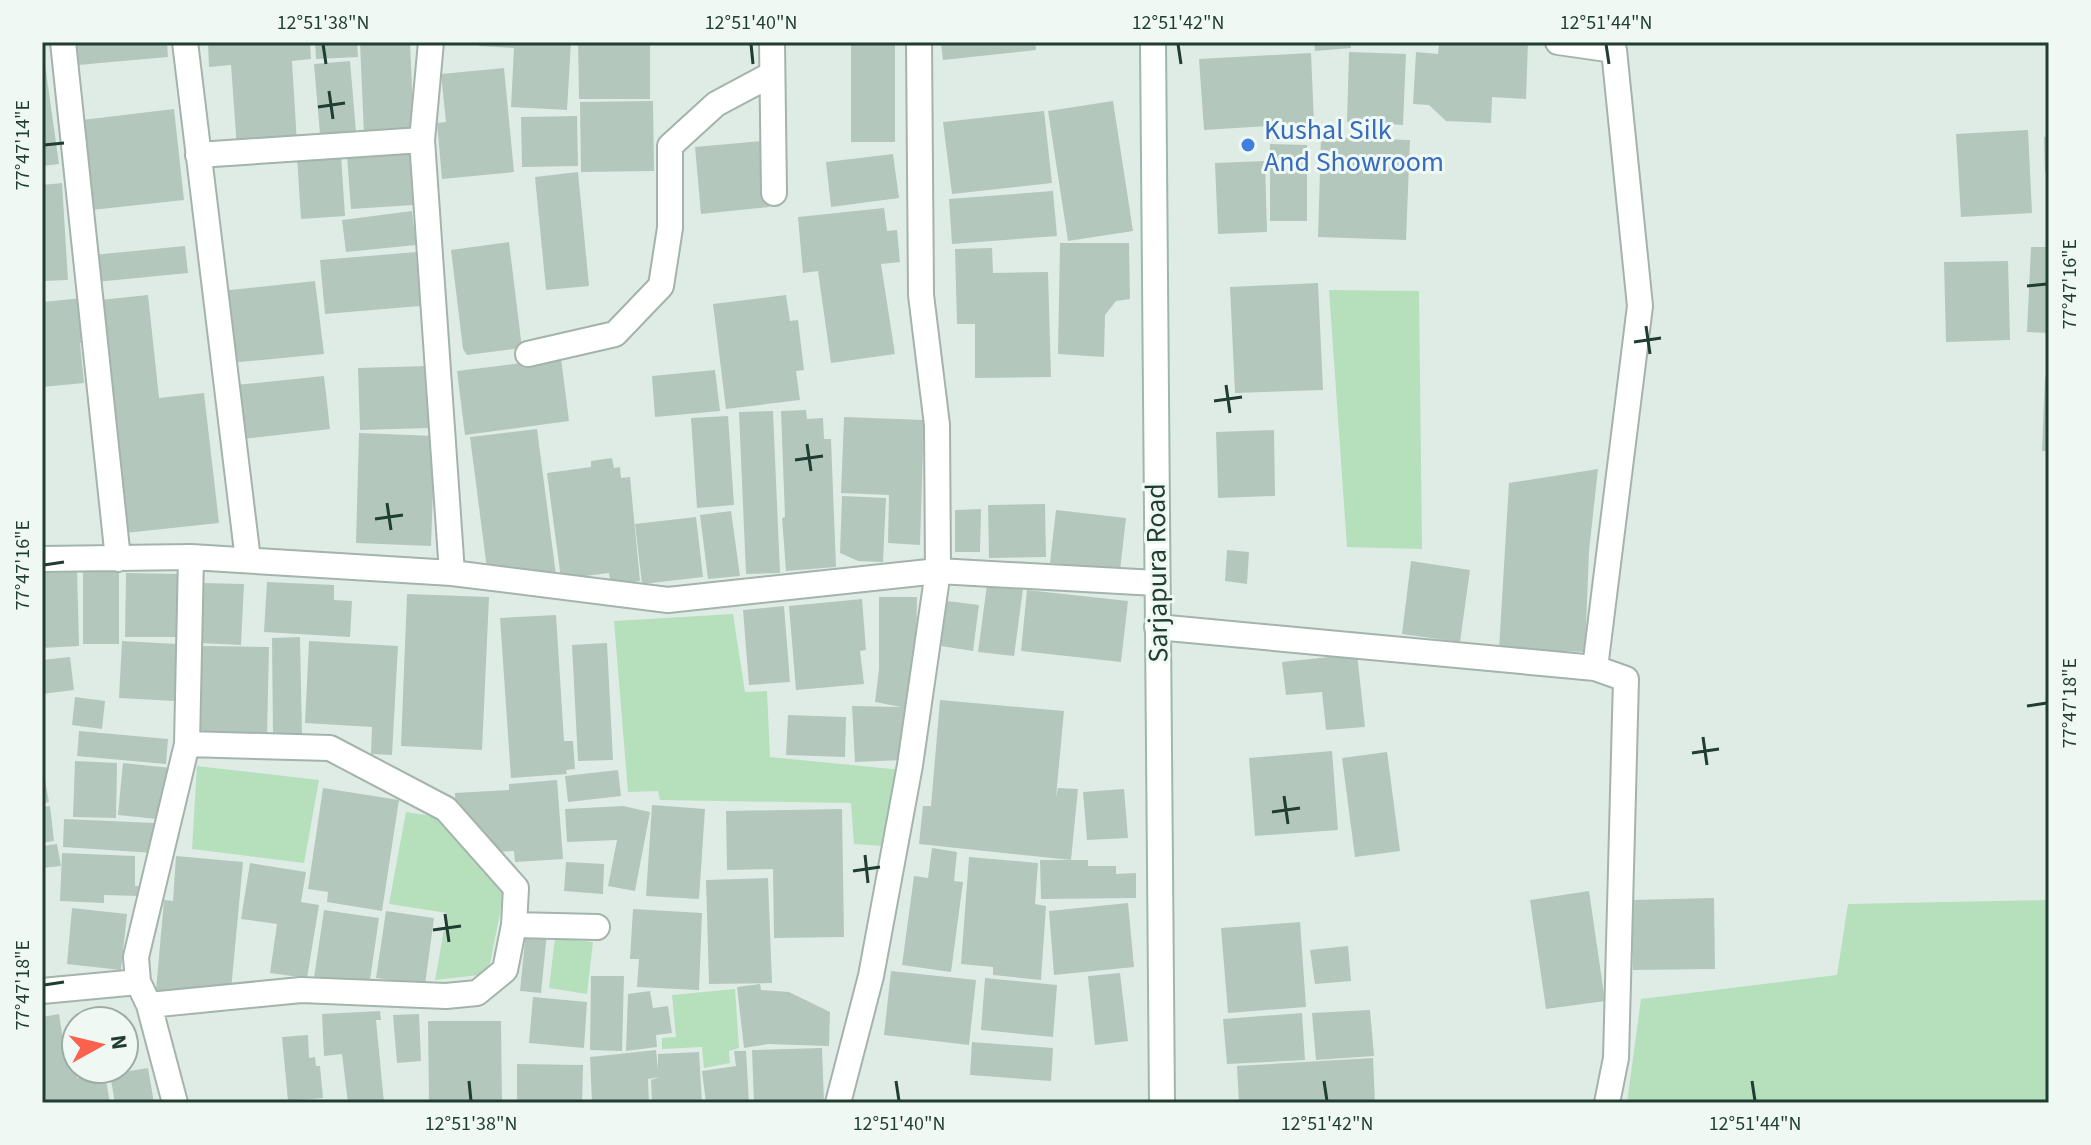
<svg xmlns="http://www.w3.org/2000/svg" width="2091" height="1145" font-family="'Source Sans 3',sans-serif">
	<style>
		.green { fill: #b6dfbc }
		.building { fill: #b4c7bd }
		.lines { fill: none; stroke-linecap: round; stroke-linejoin: round }
		.street-casing { stroke: #a2b4ab; stroke-width: 28 }
		.secondary-casing { stroke: #9db8ab; stroke-width: 28 }
		.street { stroke: #fff; stroke-width: 24 }
		.secondary { stroke: #fff; stroke-width: 24 }
		.ticks { fill: none; stroke: #1f3d31; stroke-width: 3 }
		.shop-dot { fill: #3f7fe0; stroke: #f0f8f3; stroke-width: 3 }
		.labels { text-anchor: middle; stroke-width: 6; stroke-linejoin: round; paint-order: stroke }
		.shop-label { font-size: 28px; fill: #366cbe; stroke: #f0f8f3; text-anchor: start }
		.street-label { font-size: 28px; fill: #1f3d31; stroke: #f0f8f3 }
		.neatline { fill: none; stroke: #1f3d31; stroke-width: 3 }
		.ticks-label { font-size: 20px; text-anchor: middle; fill: #1f3d31 }
	</style>
	<rect width="100%" height="100%" fill="#dfece5"/>
	<path class="green" d="M1329,290l90,1 3,258 -75,-2z
		M733,614l12,78 22,-1 3,66 132,13 -20,76 -28,-2 -3,-41 -191,-3 -2,-9 -30,1 -14,-171z
		M197,766l122,14 -15,83 -112,-14z
		M406,812l33,5 65,76 -16,81 -53,6 12,-67 -58,-9z
		M2049,900v203h-422l14,-104 196,-24 11,-71z
		M555,938l38,4 -6,52 -38,-6z
		M735,989l4,59 -10,3 1,12 -26,5 -2,-21 -40,2v-11l14,-1 -4,-42z"/>
	<path class="building" d="M76,42h91l1,15 -90,8z
		M208,42h102l1,17 -19,2 5,83 -60,4 -6,-83 -22,2z
		M315,42h42l1,15 -42,2z
		M360,42h50l4,91 -50,2z
		M479,42h92l-4,68 -56,-3 3,-59 -35,-2z
		M578,42h72v57h-71z
		M851,42h44v100h-44z
		M941,42h94l1,8 -93,10z
		M1314,42h36l1,6 -36,3z
		M1439,42h89l-2,57 -34,-2 -1,26 -45,-2 -17,-16 -16,-1 3,-52 22,2z
		M42,43l17,121 -17,2z
		M1349,52l57,2 -3,71 -56,-3z
		M1311,53l3,70 -110,7 -5,-71z
		M350,61l6,71 -36,2 -6,-70z
		M504,68l10,104 -72,7 -5,-56 9,-1 -5,-48z
		M653,101l1,70 -73,1 -1,-70z
		M1113,101l20,130 -65,10 -20,-130z
		M174,109l10,91 -92,10 -10,-90z
		M1044,111l8,72 -100,11 -9,-72z
		M577,116l1,50 -56,1 -1,-50z
		M2028,130l4,83 -71,4 -5,-83z
		M1321,137l89,3 -4,100 -88,-3z
		M2044,137h5v35h-4z
		M762,141l7,66 -68,7 -6,-67z
		M1270,144l37,1v76h-37z
		M411,151l3,54 -63,4 -4,-53z
		M893,154l6,44 -68,9 -5,-45z
		M341,155l4,61 -44,3 -4,-62z
		M1265,161l2,71 -49,2 -3,-71z
		M578,172l11,114 -43,4 -11,-113z
		M62,183l6,97 -26,1v-96z
		M1053,191l4,45 -105,8 -3,-45z
		M884,208l3,23 10,-1 3,32 -19,2 14,90 -64,9 -13,-92 -15,2 -5,-56z
		M412,211l4,34 -70,7 -4,-32z
		M509,242l13,106 -55,7 -4,-6 -12,-99z
		M1060,243h69l1,56 -14,2 -11,14 -1,42 -46,-3z
		M185,246l3,27 -92,9 -3,-27z
		M2031,247h18v86l-22,-1z
		M992,248l1,25 55,-1 3,105 -76,1v-54h-18l-2,-75z
		M416,252l4,54 -95,8 -5,-54z
		M2008,261l2,79 -64,2 -2,-80z
		M315,281l9,73 -95,9 -8,-72z
		M1318,283l5,107 -88,3 -5,-106z
		M148,295l11,103 45,-5 15,130 -94,10 -25,-233z
		M786,295l4,26 8,-1 6,50 -8,1 4,29 -74,9 -13,-105z
		M83,298l5,45h-8l4,40 -42,4v-85z
		M561,358l8,63 -104,14 -8,-64z
		M427,366l2,62 -69,2 -2,-62z
		M715,370l5,41 -65,6 -3,-41z
		M324,376l6,53 -88,10 -6,-54z
		M2045,377h4v74h-7z
		M806,410l1,9 16,-1 1,21h7l5,128 -50,4 -4,-53 3,-1 -4,-106z
		M773,411l7,162 -34,1 -7,-162z
		M728,416l6,89 -37,3 -6,-90z
		M844,417l80,3 -4,125 -32,-2 1,-48 -48,-2z
		M537,429l19,146 -50,-5 -1,-4 -18,3 -17,-132z
		M1274,430l1,66 -57,2 -2,-66z
		M359,433l76,3 -4,110 -75,-3z
		M612,458l2,10 6,-1 1,11 9,-1 10,104 -29,4 -2,-12 -48,6 -14,-106 44,-6v-6z
		M1598,469l-9,82 -4,101 -86,-3 10,-166z
		M842,496l44,2 -3,64 -25,-1 -18,-8z
		M1045,504l1,53 -57,1 -1,-53z
		M981,509l-1,43h-25v-42z
		M1056,510l70,8 -6,53 -70,-8z
		M731,511l9,65 -32,3 -8,-64z
		M696,517l7,60 -61,7 -7,-60z
		M1227,550l22,2 -2,32 -22,-3z
		M1411,561l59,9 -10,72 -58,-8z
		M77,568l2,78 -37,2v-79z
		M83,572h36v72h-36z
		M126,573l53,1 -1,63h-53z
		M267,582l67,3v15l18,1 -2,36 -86,-5z
		M202,583l42,1 -3,61 -41,-2z
		M987,585l36,4 -9,67 -36,-4z
		M1027,590l101,11 -7,61 -100,-11z
		M407,594l82,3 -7,153 -81,-4z
		M879,597h38l-1,72 -13,91 -48,2 -3,-56 49,1 -26,-5 4,-33z
		M862,599l4,51 -6,1 4,33 -68,6 -7,-84z
		M947,601l32,4 -6,46 -32,-5z
		M784,606l6,76 -41,3 -6,-75z
		M556,615l8,126h9l2,28 -9,1 1,4 -56,4 -11,-160z
		M300,637l2,99h-29l-1,-98z
		M122,641l55,3 -2,57 -56,-3z
		M309,641l89,5 -6,109 -21,-1 1,-27 -67,-4z
		M607,643l6,117 -35,1 -6,-116z
		M202,646l67,1 -2,89 -66,-1z
		M1357,654l8,73 -39,3 -4,-38 -36,3 -4,-33z
		M70,657l4,33 -32,4v-34z
		M75,697l30,4 -3,28 -30,-4z
		M940,700l124,11 -8,86 2,-9 20,1 -7,71 -152,-16 4,-38h8z
		M788,715l58,2 -1,40 -59,-2z
		M79,731l89,8 -2,25 -89,-8z
		M1332,751l6,79 -83,6 -6,-78z
		M1387,752l13,99 -45,6 -13,-99z
		M75,761l42,2 -1,55 -43,-1z
		M42,763l7,39 -7,2z
		M123,763l48,5 -5,52 -48,-5z
		M618,770l3,26 -53,6 -3,-26z
		M557,780l6,79 -48,3 -1,-11 -18,1 -40,-36 -1,-23 54,-3v-6z
		M323,788l76,12 -17,111 -55,-9 1,-10 -20,-3z
		M1124,789l4,49 -41,2 -4,-48z
		M652,805l53,4 -6,90 -53,-3z
		M50,806l4,35 -12,2v-36z
		M623,806l27,6 -15,79 -27,-5 9,-46 -50,2 -2,-33z
		M842,809l2,128 -70,1 -1,-69 -46,1 -1,-59z
		M64,819l91,4 -1,30 -91,-6z
		M57,844l4,22 -19,2v-22z
		M932,848l25,4 -3,29 9,1 -12,90 -49,-7 12,-89 14,2z
		M62,853l73,3v30h5v10l-36,-1v8l-44,-2z
		M176,856l67,6 -12,128 -33,-4v8l-42,-4 8,-90 9,1z
		M969,857l69,6 -3,41 11,2 -5,74 -48,-5v-8l-32,-3z
		M1040,860h48v6h28v8l20,-1v25l-95,1z
		M566,862l38,2 -1,30 -39,-3z
		M250,863l56,9 -5,30 18,3 -12,73 -37,-5 7,-49 -36,-5z
		M768,878l4,105 -63,1 -3,-104z
		M1589,891l16,110 -59,8 -16,-109z
		M1714,898l1,71 -82,1 -2,-70z
		M1128,903l6,64 -80,8 -5,-64z
		M72,908l55,6 -6,56 -54,-6z
		M633,909l69,4 -3,77 -62,-3 2,-28h-9z
		M324,910l55,8 -10,69 -55,-9z
		M386,911l48,7 -9,67 -49,-7z
		M1300,922l6,85 -78,6 -7,-85z
		M526,931l21,2 -6,60 -21,-2z
		M1348,946l3,35 -36,3 -5,-34z
		M891,971l85,9 -7,65 -85,-10z
		M1120,973l8,68 -33,4 -7,-69z
		M591,976h33l-2,75 -32,-1z
		M985,978l72,7 -4,52 -72,-7z
		M760,984l1,6 28,2 41,20 -1,34 -61,-2 -24,4 -7,-61z
		M650,991l3,17 15,-2 4,27 -16,2 1,12 -31,4 2,-57z
		M533,997l54,5 -3,46 -55,-5z
		M1370,1010l4,46 -58,4 -4,-47z
		M380,1011l1,9h-5l8,83h-36l-6,-49 -18,2 -2,-42z
		M1302,1013l3,47 -78,4 -4,-45z
		M59,1014l7,45 8,-1 3,20 28,-4 5,29h-68v-86z
		M419,1014l2,47 -24,2 -4,-48z
		M428,1021h73l1,82h-73z
		M308,1035l1,23 6,-1 1,9h4l3,32 -35,3 -6,-64z
		M972,1042l81,6 -2,33 -81,-6z
		M822,1048l2,55h-70l-2,-53z
		M656,1050l2,20v-16l41,-2 3,51h-50l-1,-23 8,-3 -11,2 1,24h-57l-2,-46z
		M734,1051h12l3,52h-43l-4,-32 34,-5z
		M1373,1058l2,45h-136l-2,-37z
		M517,1064l66,1 -1,38h-65z
		M148,1068l6,35h-39l-5,-29z"/>
	<g class="lines">
		<g class="street-casing">
			<path id="street" d="M63,42l55,517
				M185,42l63,518
				M431,42l-9,98 30,433
				M772,42l2,151
				M1558,42l56,8 26,256 -45,362
				M198,155l224,-15
				M528,354l87,-20 46,-48 9,-58v-82l46,-42 56,-30
				M42,559l149,-2 261,16 216,27 270,-29 218,12
				M1157,627l438,41 31,11 -10,379 -9,45
				M514,925l83,2
				M42,991l96,-9
				M149,1005l152,-15 145,6 31,-3 28,-23 9,-45 2,-37 -70,-79 -116,-61 -143,-4
				M175,1103l-26,-98 -11,-23 -2,-25 51,-213 4,-187
				M838,1103l33,-127 39,-211 28,-194 -1,-146 -16,-130 -2,-253"/>
		</g>
		<g class="secondary-casing">
			<path id="secondary" d="M1153,42l9,1061"/>
		</g>
		<use href="#street" class="street"/>
		<use href="#secondary" class="secondary"/>
	</g>
	<path class="ticks" d="M323,44l3,20M751,44l2,20M1178,44l3,20M1606,44l3,20M329,91l4,28M318,107l27,-4M44,145l20,-2M2027,286l20,-2M1646,326l4,28M1634,342l27,-4M1226,385l4,28M1214,401l28,-4M807,444l4,27M795,460l28,-4M387,503l4,27M375,519l28,-4M44,565l20,-3M2027,706l20,-3M1703,737l4,28M1692,753l27,-4M1284,796l4,28M1272,812l28,-4M865,855l3,28M853,871l27,-4M445,914l4,28M433,930l28,-4M44,985l20,-3M469,1081l2,20M896,1081l3,20M1324,1081l3,20M1752,1081l3,20"/>
	<circle class="shop-dot" cx="1248" cy="145" r="8"/>
	<g class="labels">
		<g class="shop-label">
			<text x="1264" y="139">Kushal Silk<tspan x="1264" dy="32">And Showroom</tspan></text>
		</g>
		<g class="street-label">
			<text transform="translate(1156 573) rotate(-91)" y="10">Sarjapura Road</text>
		</g>
	</g>
	<rect width="2091" height="1145" fill="none" stroke="#f0f8f3" stroke-width="88"/>
	<g transform="translate(100 1045) rotate(82)"><circle r="38" fill="#f0f8f3" stroke="#9cada5" stroke-width="2"/>
	<path d="M0-6L14 30L0 20L-14 30Z" fill="#fb624e"/>
	<text y="-12" font-size="22" font-weight="bold" text-anchor="middle" fill="#1f3d31">N</text>
	</g>
	<rect x="44" y="44" width="2003" height="1057" class="neatline"/>
	<g class="ticks-label">
		<text x="323" y="29">12°51'38"N</text>
		<text x="751" y="29">12°51'40"N</text>
		<text x="1178" y="29">12°51'42"N</text>
		<text x="1606" y="29">12°51'44"N</text>
		<text transform="translate(22 145) rotate(-90)" y="7">77°47'14"E</text>
		<text transform="translate(2069 284) rotate(-90)" y="7">77°47'16"E</text>
		<text transform="translate(22 565) rotate(-90)" y="7">77°47'16"E</text>
		<text transform="translate(2069 703) rotate(-90)" y="7">77°47'18"E</text>
		<text transform="translate(22 985) rotate(-90)" y="7">77°47'18"E</text>
		<text x="471" y="1130">12°51'38"N</text>
		<text x="899" y="1130">12°51'40"N</text>
		<text x="1327" y="1130">12°51'42"N</text>
		<text x="1755" y="1130">12°51'44"N</text>
	</g>
</svg>
